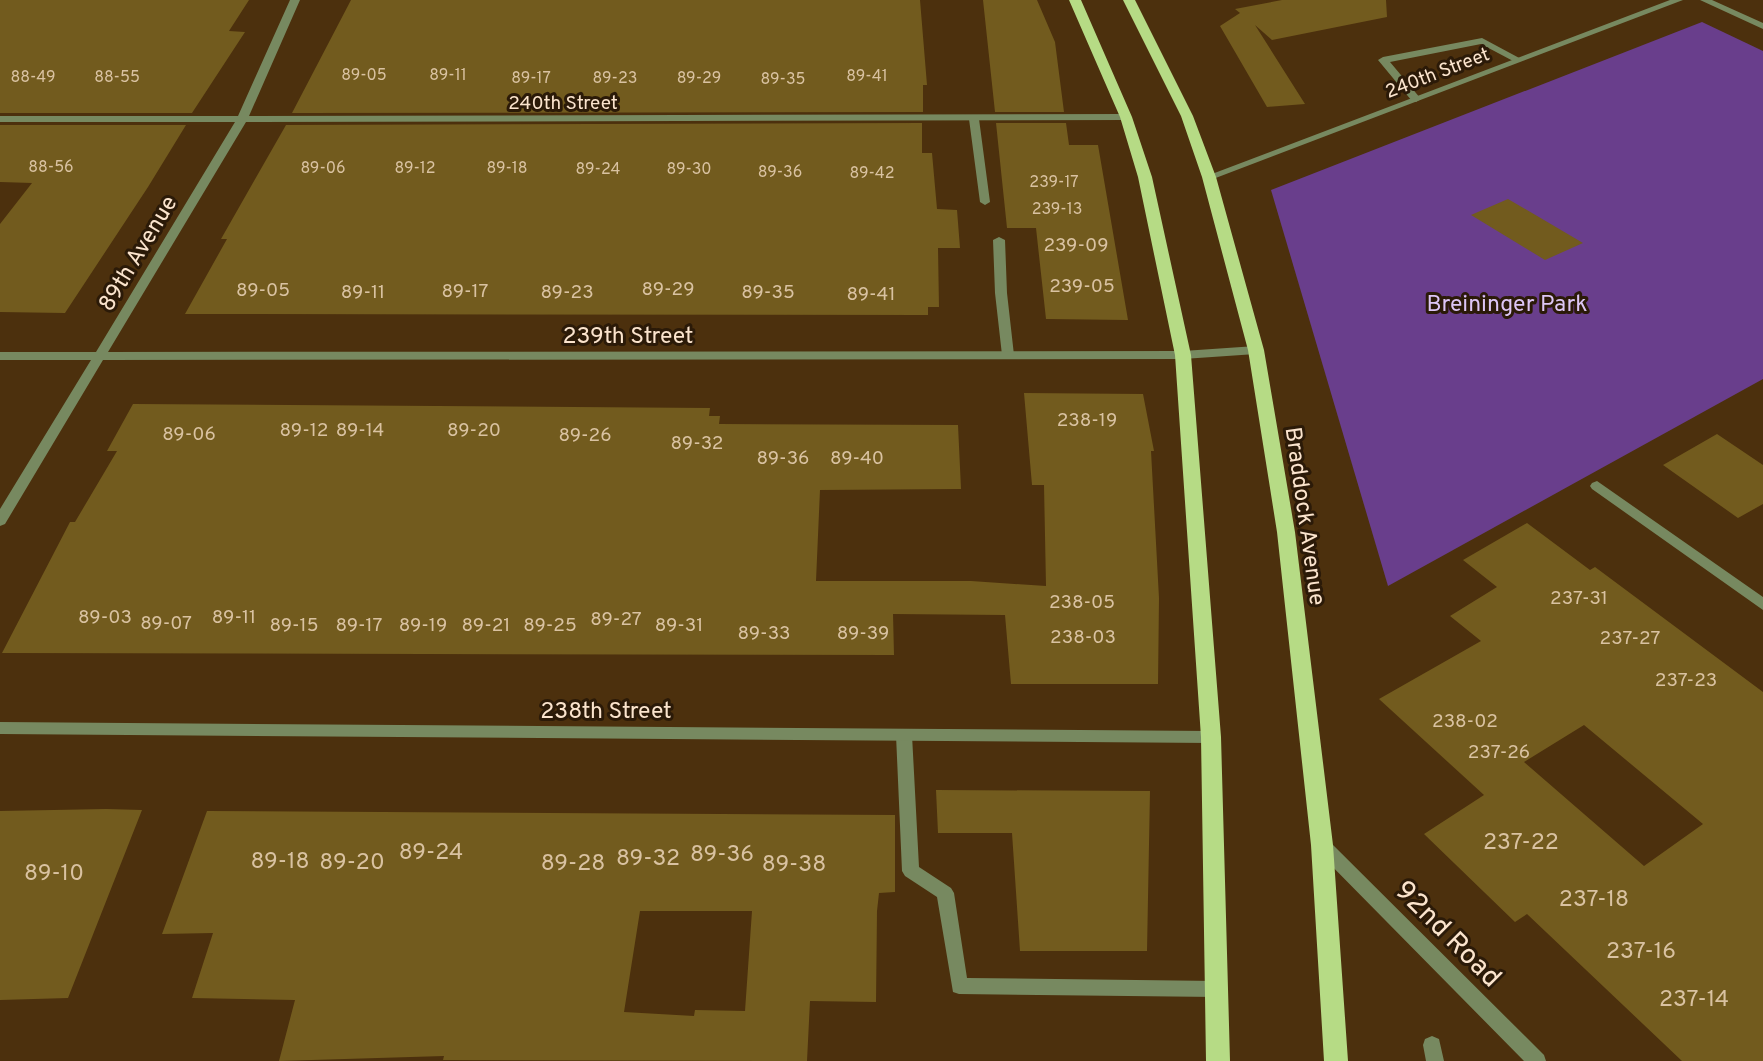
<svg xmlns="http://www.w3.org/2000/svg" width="1763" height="1061" font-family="Overpass,sans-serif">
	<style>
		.green { fill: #693e8c }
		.building { fill: #725b1e; fill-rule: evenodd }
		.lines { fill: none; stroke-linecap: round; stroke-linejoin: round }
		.service { fill: #778960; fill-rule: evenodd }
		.minor { fill: #778960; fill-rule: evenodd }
		.primary { fill: #b6db85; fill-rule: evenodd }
		.labels { text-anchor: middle; stroke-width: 6; stroke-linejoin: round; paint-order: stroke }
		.far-number-label { font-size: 16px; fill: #d9c2a1 }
		.far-street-label { font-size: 19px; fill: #fbe4cd; stroke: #2b1a08 }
		.number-label { font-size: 19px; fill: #d9c2a1 }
		.street-label { font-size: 23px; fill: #fbe4cd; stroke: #2b1a08 }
		.park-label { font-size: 23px; fill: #ddc6f5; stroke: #2b1a08 }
		.near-number-label { font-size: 23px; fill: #d9c2a1 }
		.near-street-label { font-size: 28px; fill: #fbe4cd; stroke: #2b1a08 }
	</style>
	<rect width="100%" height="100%" fill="#4c300d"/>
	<path class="green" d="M1702,22l61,29v328l-375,207 -117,-396z"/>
	<path class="building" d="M0,0h249l-20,31 16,1 -53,81h-192z
		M351,0h569l7,85h-4v27l-631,1z
		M983,0h54l18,42 9,70h-69z
		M1282,0h104l1,17 -115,23 -17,-15 50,79 -38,3 -47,-81 20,-13 -5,-4z
		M922,123v30h10l5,56 20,1 3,38h-22l1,59h-11v8l-743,-1 42,-75h-6l65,-114z
		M996,123h70l3,22h29l30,175 -82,-1 -10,-91h-29z
		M0,125h186l-38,62 -83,126 -65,-1v-88l32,-41 -32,-1z
		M1508,199l36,21 39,23 -38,17 -74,-45z
		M1024,393l119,1 11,57h-3l8,147 -1,86h-147l-6,-69 -112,-1 1,41 -892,-2 68,-131h5l42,-71h-10l26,-47 577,4 -1,8h11l-1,8 239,1 3,64 -141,1 -4,91h155l75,5 -2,-101h-12z
		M1717,434l46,31v39l-25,14 -75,-53z
		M1527,523l63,47 5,-3 168,125v369h-81l-155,-147 -12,8 -91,-88 60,-39 -105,-96 102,-58 -31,-25 47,-29 -34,-27zM1584,725l119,99 -59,42 -120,-104z
		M936,790l214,1 -3,160h-127l-8,-118h-74z
		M106,809l36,1 -74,188 -68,2v-189z
		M207,811l688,4v77l-16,1 -2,18 -1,91 -66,-1 -3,60 -364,-1 1,-4 -165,5 16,-61 -103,-2 21,-65 -51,1zM640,911h112l-7,100 -50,-1 -1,6 -70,-4z"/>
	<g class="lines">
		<path class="service" d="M1482,38l41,22 -8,2 -34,-18 -91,18 31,37 -5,3 -4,-1 -34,-41 5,-3z
			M974,116l5,3 11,83 -5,3 -5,-3 -11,-83z
			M999,237l6,3 2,53 7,62 -6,4 -6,-4 -7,-62 -2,-53z
			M904,729l6,1 2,5 7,132 32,21 3,5 13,85 250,3 6,2 3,6 -3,6 -6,2 -258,-3 -6,-2 -16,-95 -32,-21 -3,-5 -6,-136 2,-5z
			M1432,1036l7,3 5,22h-18l-3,-16 2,-6z"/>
		<path class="minor" d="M290,0h10l-51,116 877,-2 5,3 -5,3 -880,2 -138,230 1075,-1 73,-5 6,4 -6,4 -73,5 -1080,1 -98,164 -5,2v-17l91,-149h-91v-8h96l139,-230h-235v-6h238z
			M1670,0h13l-470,179 -4,1 -5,-3z
			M1700,0h12l51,23v6z
			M1597,481l166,116v13l-171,-121 -2,-3 2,-3z
			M0,722l1211,9 6,1 2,5 -2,5 -6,1 -1211,-9z
			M1322,838l6,2 216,215 2,6h-22l-208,-211 -2,-5 2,-5z"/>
		<path class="primary" d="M1069,0h12l51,117 20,60 39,178 30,382 9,324h-24l-5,-324 -26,-382 -37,-178 -18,-60z
			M1123,0h12l58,116 23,61 48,173 31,182 38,313 15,216h-24l-13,-216 -34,-313 -29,-182 -46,-173 -21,-61z"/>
	</g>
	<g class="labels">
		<g class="far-number-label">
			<text x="364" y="80">89-05</text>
			<text x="448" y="80">89-11</text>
			<text x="867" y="81">89-41</text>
			<text x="33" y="82">88-49</text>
			<text x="117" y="82">88-55</text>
			<text x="531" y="83">89-17</text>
			<text x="615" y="83">89-23</text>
			<text x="699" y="83">89-29</text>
			<text x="783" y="84">89-35</text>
			<text x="51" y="172">88-56</text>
			<text x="323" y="173">89-06</text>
			<text x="415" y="173">89-12</text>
			<text x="507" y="173">89-18</text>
			<text x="598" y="174">89-24</text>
			<text x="689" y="174">89-30</text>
			<text x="780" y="177">89-36</text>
			<text x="872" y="178">89-42</text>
			<text x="1054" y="187">239-17</text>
			<text x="1057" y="214">239-13</text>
		</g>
		<g class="far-street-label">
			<text transform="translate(1437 72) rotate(-21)" y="7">240th Street</text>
			<text x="563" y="109">240th Street</text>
		</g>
		<g class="number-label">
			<text x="1076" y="251">239-09</text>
			<text x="1082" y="292">239-05</text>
			<text x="668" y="295">89-29</text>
			<text x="263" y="296">89-05</text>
			<text x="465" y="297">89-17</text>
			<text x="363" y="298">89-11</text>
			<text x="567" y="298">89-23</text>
			<text x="768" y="298">89-35</text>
			<text x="871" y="300">89-41</text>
			<text x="1087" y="426">238-19</text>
			<text x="304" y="436">89-12</text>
			<text x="360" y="436">89-14</text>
			<text x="474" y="436">89-20</text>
			<text x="189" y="440">89-06</text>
			<text x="585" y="441">89-26</text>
			<text x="697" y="449">89-32</text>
			<text x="783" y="464">89-36</text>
			<text x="857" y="464">89-40</text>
			<text x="1579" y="604">237-31</text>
			<text x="1082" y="608">238-05</text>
			<text x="105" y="623">89-03</text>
			<text x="234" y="623">89-11</text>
			<text x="616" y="625">89-27</text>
			<text x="166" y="629">89-07</text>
			<text x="294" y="631">89-15</text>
			<text x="359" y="631">89-17</text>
			<text x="423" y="631">89-19</text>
			<text x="486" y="631">89-21</text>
			<text x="550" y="631">89-25</text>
			<text x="679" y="631">89-31</text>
			<text x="764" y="639">89-33</text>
			<text x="863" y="639">89-39</text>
			<text x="1083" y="643">238-03</text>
			<text x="1630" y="644">237-27</text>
			<text x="1686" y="686">237-23</text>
			<text x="1465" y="727">238-02</text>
			<text x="1499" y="758">237-26</text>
		</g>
		<g class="street-label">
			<text transform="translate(137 253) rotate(-59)" y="8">89th Avenue</text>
			<text x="628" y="343">239th Street</text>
			<text transform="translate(1306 516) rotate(82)" y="8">Braddock Avenue</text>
			<text x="606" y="718">238th Street</text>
		</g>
		<g class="park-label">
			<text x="1507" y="311">Breininger Park</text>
		</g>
		<g class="near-number-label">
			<text x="1521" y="849">237-22</text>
			<text x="431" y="859">89-24</text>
			<text x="722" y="861">89-36</text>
			<text x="648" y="865">89-32</text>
			<text x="280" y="868">89-18</text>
			<text x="352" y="869">89-20</text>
			<text x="573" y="870">89-28</text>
			<text x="794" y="871">89-38</text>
			<text x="54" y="880">89-10</text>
			<text x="1594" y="906">237-18</text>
			<text x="1641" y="958">237-16</text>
			<text x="1694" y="1006">237-14</text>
		</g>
		<g class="near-street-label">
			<text transform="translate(1449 933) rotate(45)" y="10">92nd Road</text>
		</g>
	</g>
</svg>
